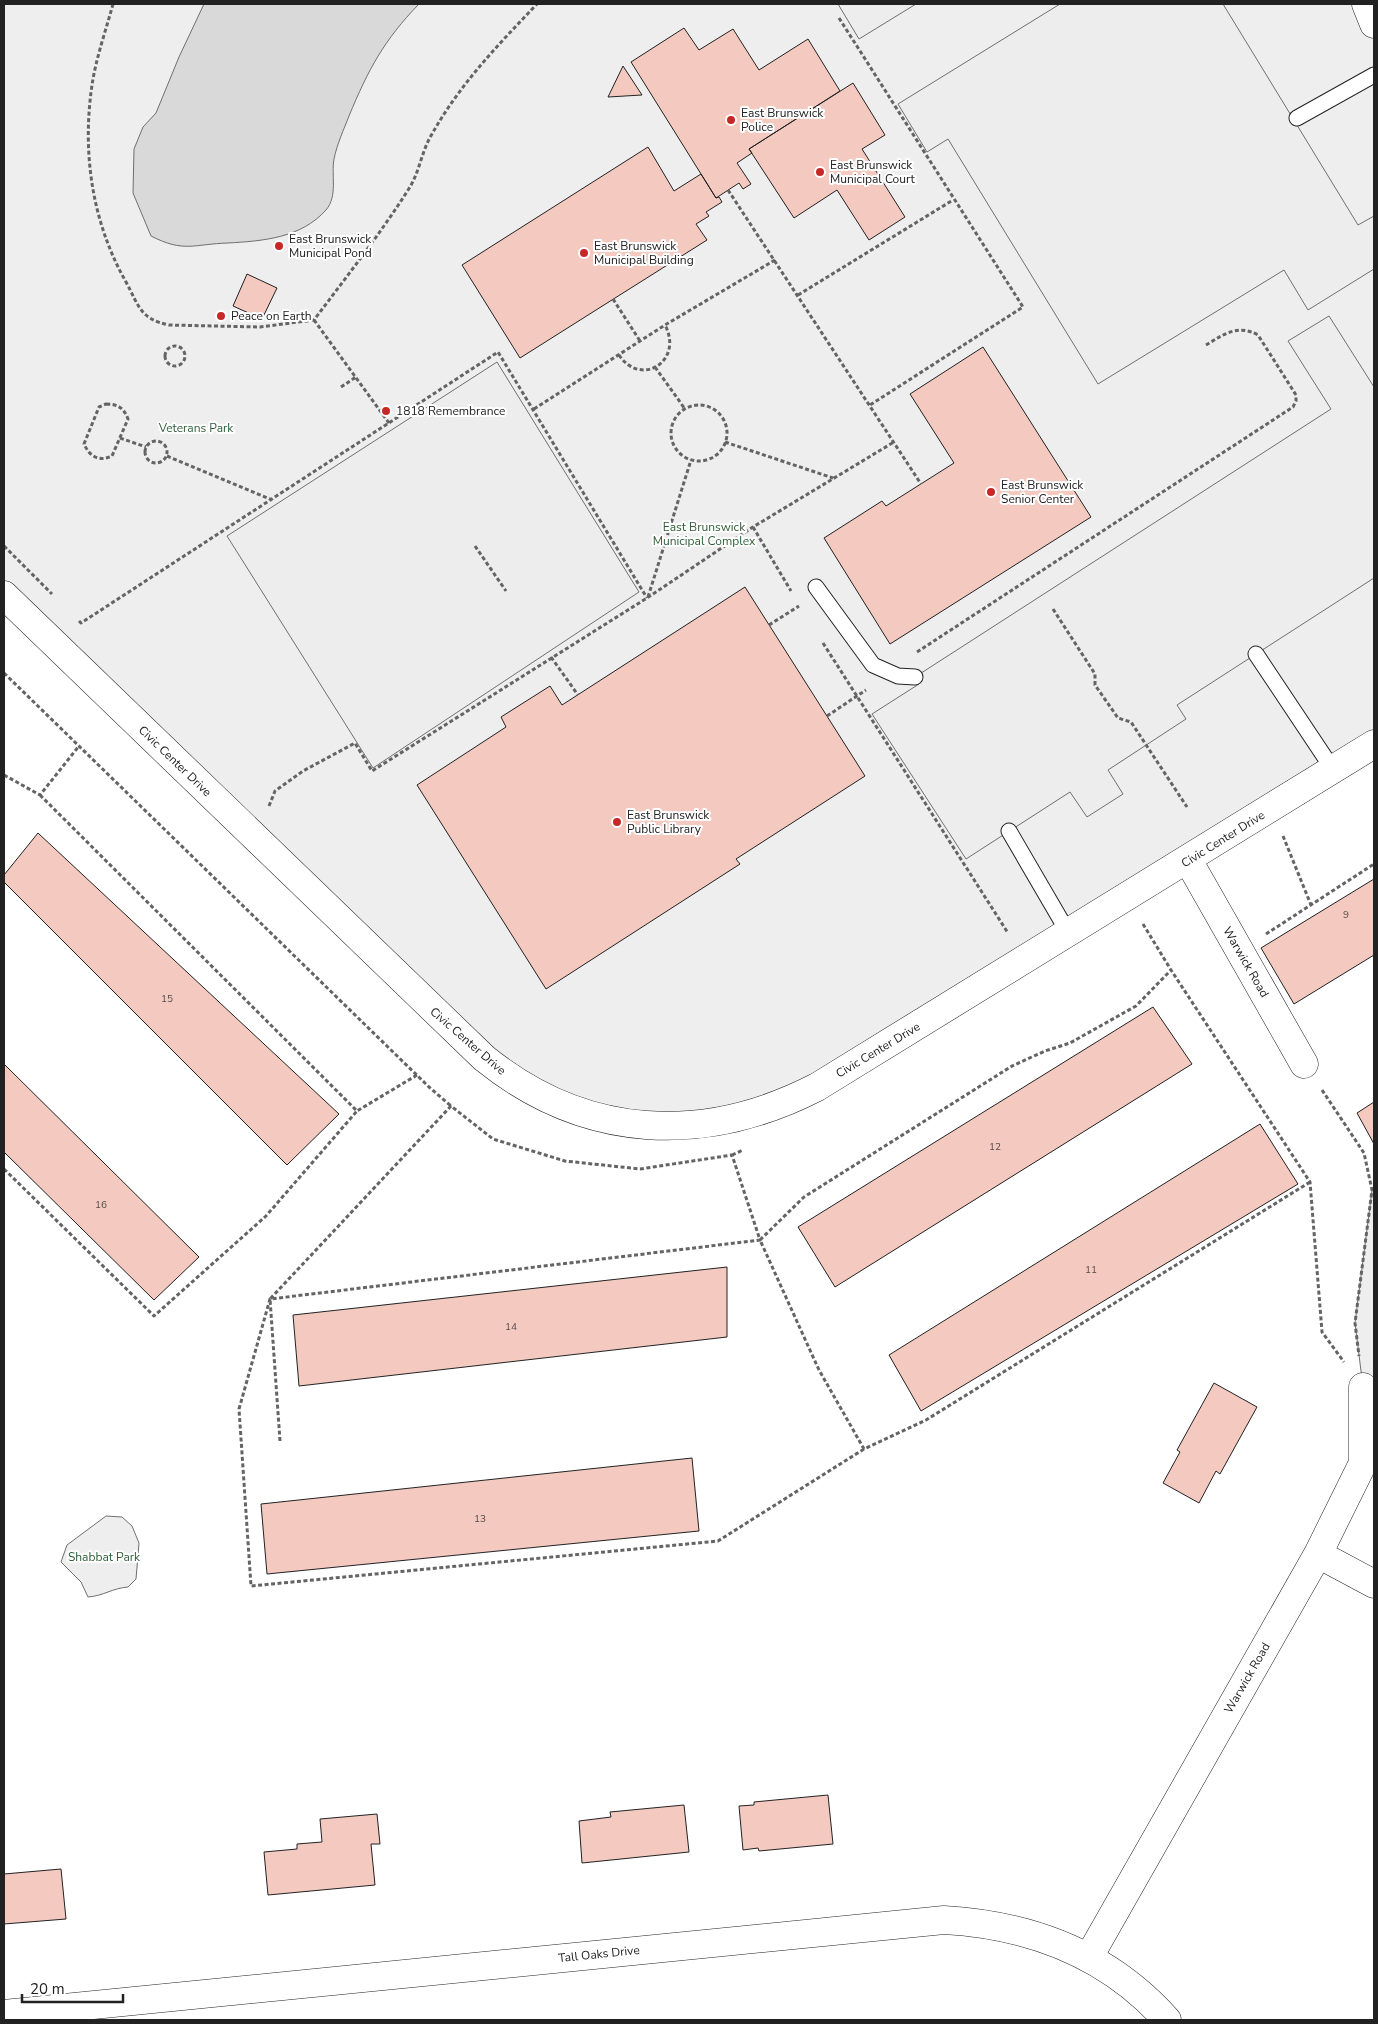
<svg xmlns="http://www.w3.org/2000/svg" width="1378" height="2024" font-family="'Nunito Sans',sans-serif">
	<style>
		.green { fill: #eee; stroke: #6f6f6f }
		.parking { fill: #ededed; stroke: #6f6f6f }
		.water { fill: #d9d9d9; stroke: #6f6f6f }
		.building { fill: #f3c9c0; stroke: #222 }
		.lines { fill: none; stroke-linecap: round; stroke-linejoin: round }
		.lane-casing { stroke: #222; stroke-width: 17 }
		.street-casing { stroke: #222; stroke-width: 29 }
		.path { stroke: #646464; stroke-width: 3; stroke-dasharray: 4 2.5; stroke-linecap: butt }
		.lane { stroke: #fff; stroke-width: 15 }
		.street { stroke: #fff; stroke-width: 28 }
		.poi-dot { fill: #c62828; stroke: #fff; stroke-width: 2 }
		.labels { text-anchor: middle; stroke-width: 4; stroke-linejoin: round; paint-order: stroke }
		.number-label { font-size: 10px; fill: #564c4a }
		.poi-label { font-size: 12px; fill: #222; stroke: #fff; text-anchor: start }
		.park-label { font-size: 12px; fill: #2f5e38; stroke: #fff }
		.street-label { font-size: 12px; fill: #222; stroke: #fff }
	</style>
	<rect width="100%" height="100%" fill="#fff"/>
	<path class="green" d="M4,4h1362l8,20v720l-557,343 -146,39 -146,-39 -521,-492z
		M1374,1188v202l-11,-3 -8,-64 17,-133z
		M106,1516l16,1 10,9 7,17 -3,36 -8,8c-15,1 -25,9 -40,10l-7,-15 -20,-20 6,-17z"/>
	<path class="parking" d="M838,4h78l-57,35z
		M1060,4h163l135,221 16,-9v53l-66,41 -24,-40 -186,114 -150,-245 -21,13 -29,-48z
		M1329,316l45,71v191l-197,127 9,14 -78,51 15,24 -36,23 -17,-25 -104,67 -94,-145 47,-30 -4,-7 416,-268 -43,-68z
		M497,362l142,230 -266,176 -146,-232z"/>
	<path class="water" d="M204,4h215c-35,36 -51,66 -70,112 -5,13 -12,28 -15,43 -3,16 4,37 -8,51 -25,28 -63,31 -98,33 -34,1 -44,10 -77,-7l-18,-43 1,-44 9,-22 13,-14 23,-56z"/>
	<path class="building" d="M684,28l15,22 34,-21 26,41 49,-31 32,52 -91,58 3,4 -15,10 14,21 -8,5 -4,-6 -23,15 -85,-136z
		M623,66l19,29 -34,2z
		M853,83l32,52 -23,14 43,68 -36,23 -32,-50 -43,28 -45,-69z
		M648,147l26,44 27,-17 15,24 3,-1 3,5 -16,10 3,4 -13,8 11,16 -187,118 -58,-93z
		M247,274l30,14 -15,31 -29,-13z
		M983,347l108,170 -201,127 -66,-106 58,-37 4,5 68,-43 -44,-69z
		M745,587l120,189 -129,83 4,5 -194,125 -129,-204 89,-58 -5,-10 49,-31 12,19z
		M38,833l301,281 -52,51 -283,-283v-7z
		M1374,879v76l-80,49 -33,-56z
		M1153,1007l39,57 -357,223 -37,-60z
		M4,1064l195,193 -45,43 -150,-148z
		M1374,1102v42l-17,-31z
		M1260,1124l38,60 -377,227 -32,-56z
		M727,1267v70l-428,49 -6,-71z
		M1214,1383l43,24 -37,67 -4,-3 -17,32 -36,-20 17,-31 -3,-2z
		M692,1458l7,73 -432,43 -6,-70z
		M828,1795l5,49 -74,7 -1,-3 -15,2 -4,-44 15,-1v-3z
		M684,1805l5,47 -107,11 -3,-42 32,-4 -1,-5z
		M377,1814l3,30h-9l4,41 -107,10 -4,-43 33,-3v-5l25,-2 -2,-23z
		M61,1869l5,50 -62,5v-50z"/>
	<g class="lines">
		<g class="lane-casing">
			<path id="lane" d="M1297,118l77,-43
				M816,587l57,78 25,11 17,1
				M1256,654l78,117
				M1009,831l60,103"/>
		</g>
		<g class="street-casing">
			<path id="street" d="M1366,4l8,20
				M4,595l480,463c101,82 220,87 333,29l557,-343
				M1188,860l116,204
				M1318,1554l56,30
				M1089,1957l229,-403 45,-91v-76
				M4,2014l940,-94c87,5 164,34 223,100"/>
		</g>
		<path class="path" d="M113,4c-7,26 -17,54 -21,81 -10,68 0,137 34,197 13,24 14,37 43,43l91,2 54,-7c33,-44 67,-87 96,-133 10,-17 12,-37 22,-53 28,-50 66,-89 105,-130
			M839,18l184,289 -153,98
			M728,190l193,294
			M798,295l155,-95
			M613,299l27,42
			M314,320l75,103
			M165 356a10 10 0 1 1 20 0a10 10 0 1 1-20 0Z
			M619,355c22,33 65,6 46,-30
			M655,367l30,42
			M341,387l15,-10
			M106,404c12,0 18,4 22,15l-16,37c-13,6 -22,1 -28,-12l15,-37z
			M671 433a28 28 0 1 1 56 0a28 28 0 1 1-56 0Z
			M534,409l131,-84 110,-65
			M120,438l26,9
			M145 452a11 11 0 1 1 22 0a11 11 0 1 1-22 0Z
			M725,442l108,36
			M167,456l105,44
			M753,527l38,64
			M4,546l48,48
			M475,546l31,45
			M648,597l43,-137
			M1053,609l42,65v11l23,33 13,4 56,85
			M79,621l2,2 417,-271 149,246
			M769,625l30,-19
			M823,643l185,290
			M917,652l376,-245 3,-6v-6l-38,-60c-20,-11 -34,-1 -52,10
			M551,657l27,38
			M4,673l425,414 22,19
			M827,716l39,-26
			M4,775l36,20 39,-49
			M40,795l317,316 60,-36
			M269,806l6,-15 28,-20 52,-28 17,28 275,-173 106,-71 141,-85
			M1283,836l28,69
			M1143,924l28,46
			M1266,934l108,-70
			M1322,1090l42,63 8,37 -17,133 4,33
			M732,1155l11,-5
			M4,1169l150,147 112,-100 91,-105
			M1310,1182l-384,238 -62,29 -45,-79 -59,-130 44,-43 208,-131 33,-15 25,-8 66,-37 35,-36 139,212 12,150 22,30
			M280,1441l-10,-142 181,-193 42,33 72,22 75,8 92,-14 28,85 -490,59 -31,110 12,177 467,-45 146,-92"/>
		<use href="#lane" class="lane"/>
		<use href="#street" class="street"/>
	</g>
	<g class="poi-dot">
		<circle cx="731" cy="120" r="5"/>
		<circle cx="820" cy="172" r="5"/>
		<circle cx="279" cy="246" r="5"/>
		<circle cx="584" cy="253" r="5"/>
		<circle cx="221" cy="316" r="5"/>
		<circle cx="386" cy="411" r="5"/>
		<circle cx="991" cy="492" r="5"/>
		<circle cx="617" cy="822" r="5"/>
	</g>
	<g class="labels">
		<g class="number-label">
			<text x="1346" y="918">9</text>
			<text x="167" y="1002">15</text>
			<text x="995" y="1150">12</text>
			<text x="101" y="1208">16</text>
			<text x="1091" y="1273">11</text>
			<text x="511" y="1330">14</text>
			<text x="480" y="1522">13</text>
		</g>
		<g class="poi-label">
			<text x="741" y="117">East Brunswick<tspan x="741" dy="14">Police</tspan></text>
			<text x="830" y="169">East Brunswick<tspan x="830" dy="14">Municipal Court</tspan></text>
			<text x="289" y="243">East Brunswick<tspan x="289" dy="14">Municipal Pond</tspan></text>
			<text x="594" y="250">East Brunswick<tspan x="594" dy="14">Municipal Building</tspan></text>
			<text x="231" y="320">Peace on Earth</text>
			<text x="396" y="415">1818 Remembrance</text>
			<text x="1001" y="489">East Brunswick<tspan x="1001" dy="14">Senior Center</tspan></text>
			<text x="627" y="819">East Brunswick<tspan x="627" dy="14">Public Library</tspan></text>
		</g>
		<g class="park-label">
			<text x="196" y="432">Veterans Park</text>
			<text x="704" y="531">East Brunswick<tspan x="704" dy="14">Municipal Complex</tspan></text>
			<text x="104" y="1561">Shabbat Park</text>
		</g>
		<g class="street-label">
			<text transform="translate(175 761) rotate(44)" y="4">Civic Center Drive</text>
			<text transform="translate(1223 839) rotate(-32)" y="4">Civic Center Drive</text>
			<text transform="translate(1246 962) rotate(60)" y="4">Warwick Road</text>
			<text transform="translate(468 1041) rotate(41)" y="4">Civic Center Drive</text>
			<text transform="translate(878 1050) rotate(-31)" y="4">Civic Center Drive</text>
			<text transform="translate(1247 1678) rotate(-60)" y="4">Warwick Road</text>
			<text transform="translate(599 1954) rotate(-6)" y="4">Tall Oaks Drive</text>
		</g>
	</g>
	<rect width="1378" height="2024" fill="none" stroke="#222222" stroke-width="10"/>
	<path d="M22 1994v8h101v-8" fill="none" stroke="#222222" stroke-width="2.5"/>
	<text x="30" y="1994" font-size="15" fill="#222222" stroke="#ffffff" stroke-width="4" paint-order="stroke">20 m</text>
</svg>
